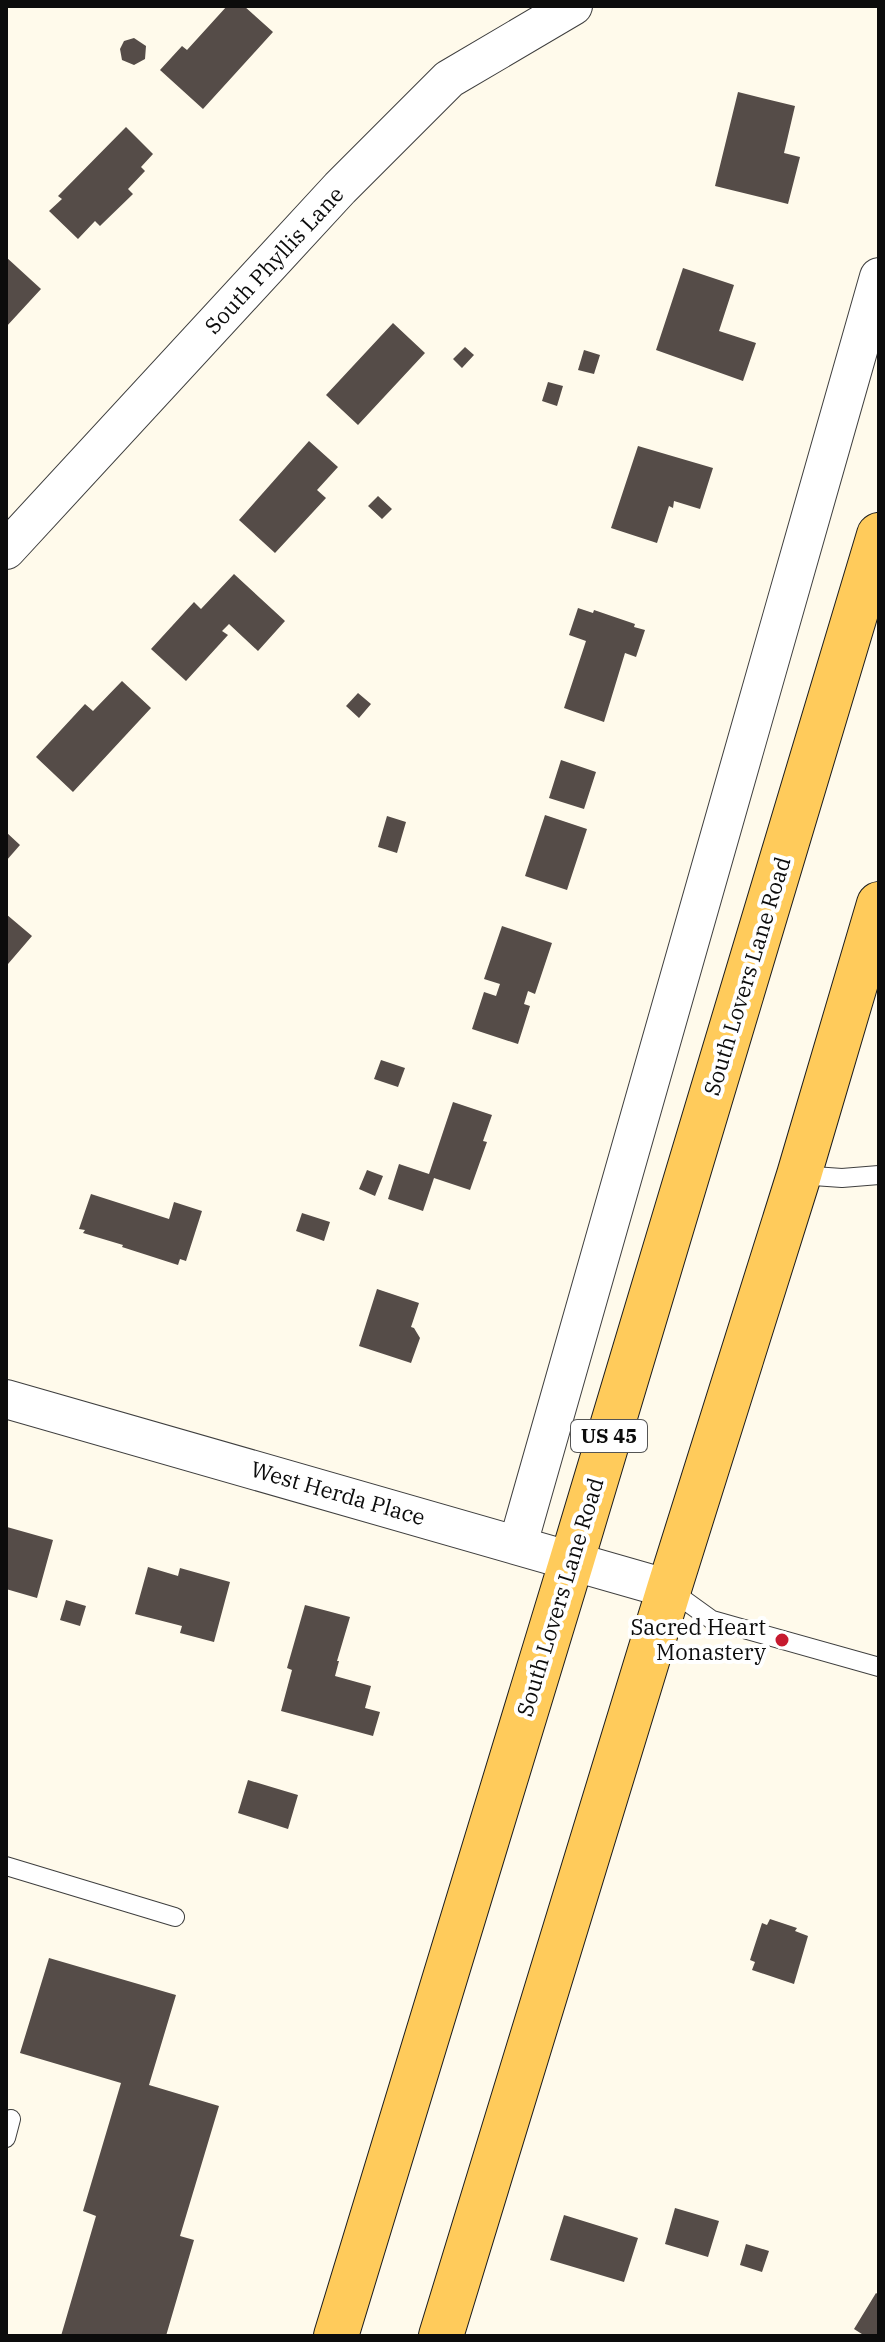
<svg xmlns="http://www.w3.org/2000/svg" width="885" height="2342" font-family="'IBM Plex Serif',serif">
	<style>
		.building { fill: #554c48 }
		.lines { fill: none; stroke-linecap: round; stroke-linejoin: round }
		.lane-casing { stroke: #3f3f3f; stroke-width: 20 }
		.street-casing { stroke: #3f3f3f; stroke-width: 40 }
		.primary-casing { stroke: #1d1d1d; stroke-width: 46 }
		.lane { stroke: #fff; stroke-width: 18 }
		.street { stroke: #fff; stroke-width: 38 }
		.primary { stroke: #ffcb5b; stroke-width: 44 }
		.poi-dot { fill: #c61a2f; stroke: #fff; stroke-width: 3 }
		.labels { text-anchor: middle; stroke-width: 8; stroke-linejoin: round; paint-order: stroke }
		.shield { fill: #fff; stroke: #555; stroke-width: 2 }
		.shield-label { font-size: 20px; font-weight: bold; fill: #0c0c0c }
		.street-label { font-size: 22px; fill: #0c0c0c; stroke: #fff }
		.poi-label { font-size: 22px; fill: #0c0c0c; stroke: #fff; text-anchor: end }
	</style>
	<rect width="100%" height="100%" fill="#fffaeb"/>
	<path class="building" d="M227,6h17l29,26 -70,77 -43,-39 22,-24 5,4z
		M134,38l12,8 -1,13 -11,6 -12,-5 -2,-11 4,-8z
		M738,92l57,14 -11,47 16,4 -12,47 -73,-18z
		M126,127l27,27 -12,13 4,4 -17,18 5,5 -33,32 -5,-5 -17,18 -29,-28 13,-12 -4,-3z
		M6,257l35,32 -35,38z
		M683,268l51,17 -15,46 37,12 -13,38 -87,-31z
		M393,323l32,30 -67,72 -32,-30z
		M465,347l9,8 -12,13 -9,-9z
		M584,350l16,5 -6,19 -16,-4z
		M548,382l15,4 -6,20 -15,-5z
		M309,441l29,26 -21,23 9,8 -51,55 -36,-33z
		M638,446l75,22 -13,41 -26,-8 -1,7 -4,-2 -12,37 -46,-15z
		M378,496l14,13 -10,10 -14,-13z
		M234,574l51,47 -27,30 -29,-27 -7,7 6,4 -42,46 -35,-32 43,-47 7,7z
		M578,608l15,5 1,-3 41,14 -1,3 11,3 -9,27 -11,-4 -21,69 -40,-14 22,-67 -17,-6z
		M122,681l29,27 -78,84 -37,-35 49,-53 8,7z
		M358,693l13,11 -12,14 -13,-12z
		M561,760l35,12 -12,37 -35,-11z
		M545,815l42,14 -20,61 -42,-14z
		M387,816l19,6 -9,31 -19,-6z
		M6,832l14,13 -14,16z
		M6,914l26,22 -24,28 -2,-2z
		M502,926l50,17 -17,51 -7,-3 -4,13 6,2 -12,38 -46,-15 12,-37 12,4 4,-12 -16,-5z
		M381,1060l24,8 -7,19 -24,-8z
		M453,1102l39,13 -9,26 4,1 -17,48 -36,-12 -11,33 -35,-12 11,-35 30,10z
		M367,1170l16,6 -8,20 -16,-7z
		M91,1194l78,25 5,-17 28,9 -16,50 -6,-2 -2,6 -56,-18 1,-2 -40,-12 2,-3 -6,-1z
		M302,1213l28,9 -6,19 -28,-10z
		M377,1289l42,14 -8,24 3,1 6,10 -9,25 -52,-17z
		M7,1527l46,13 -16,58 -31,-9z
		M148,1567l30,9 2,-8 50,14 -16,60 -34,-9 2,-7 -47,-12z
		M66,1600l20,6 -6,20 -20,-6z
		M305,1605l45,12 -13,44h2l-4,15 36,10 -6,22 15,4 -7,24 -92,-25 11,-41 -5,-2z
		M248,1780l50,15 -10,34 -50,-16z
		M770,1919l27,9 -2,3 13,5 -14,48 -42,-14 3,-8 -5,-2 12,-37 5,2z
		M49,1958l127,37 -27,90 70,21 -39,130 14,4 -28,96h-105l35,-120 -13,-5 38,-128 -101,-30z
		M675,2208l44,13 -11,36 -43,-13z
		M564,2215l74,23 -14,44 -74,-22z
		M746,2244l23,7 -7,21 -22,-7z
		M876,2293l3,2v41h-14l-11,-7z"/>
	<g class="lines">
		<g class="lane-casing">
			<path id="lane" d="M799,1175l43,3 37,-3
				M669,1589l43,31 167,47
				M6,1866l169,51
				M6,2138l5,-19"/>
		</g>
		<g class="street-casing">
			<path id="street" d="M6,550l334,-362 109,-109 124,-73
				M6,1399l663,190
				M518,1544l361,-1267"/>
		</g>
		<g class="primary-casing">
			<path id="primary" d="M336,2336l236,-776 307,-1025
				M441,2336l228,-747 130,-414 80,-271"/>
		</g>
		<use href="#lane" class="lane"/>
		<use href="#street" class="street"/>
		<use href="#primary" class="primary"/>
	</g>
	<circle class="poi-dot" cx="782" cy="1640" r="8"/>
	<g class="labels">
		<rect class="shield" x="571" y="1420" width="76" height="32" rx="6"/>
		<g class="shield-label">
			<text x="609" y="1443">US 45</text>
		</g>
		<g class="street-label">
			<text transform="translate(274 260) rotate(-47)" y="8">South Phyllis Lane</text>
			<text transform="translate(747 976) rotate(-73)" y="8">South Lovers Lane Road</text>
			<text transform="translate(338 1493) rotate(16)" y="8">West Herda Place</text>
			<text transform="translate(560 1597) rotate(-73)" y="8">South Lovers Lane Road</text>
		</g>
		<g class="poi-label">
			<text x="766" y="1635">Sacred Heart<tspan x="766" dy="25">Monastery</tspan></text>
		</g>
	</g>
	<rect width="885" height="2342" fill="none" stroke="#0c0c0c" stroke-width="16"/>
</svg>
